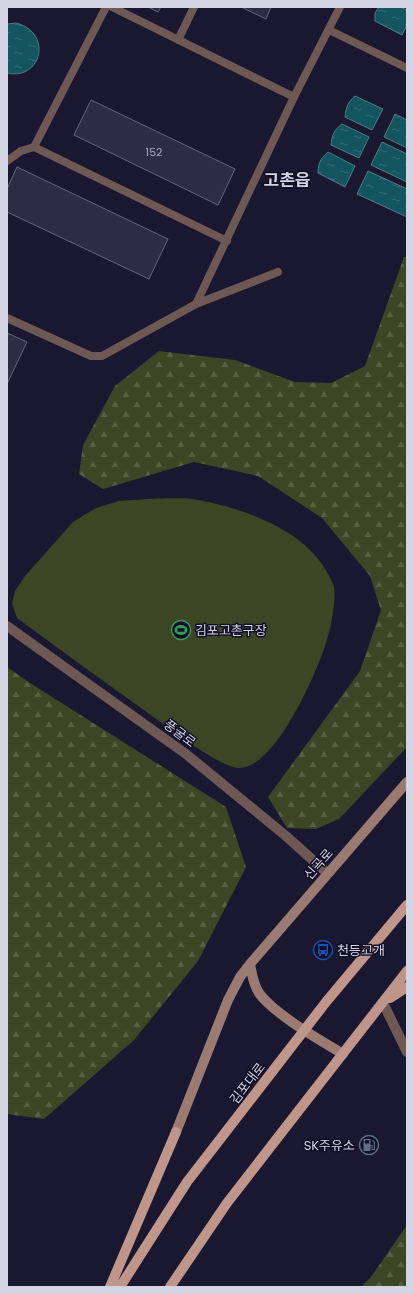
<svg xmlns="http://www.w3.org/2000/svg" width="414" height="1294" font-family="Poppins,'Noto Sans KR',sans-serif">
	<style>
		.grass { fill: #3d4624 }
		.forest { fill: url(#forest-firs) }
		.water { fill: url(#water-ripples); stroke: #4d7b86 }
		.building { fill: #2d2b45; stroke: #656381 }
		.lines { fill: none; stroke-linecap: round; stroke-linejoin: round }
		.lane { stroke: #6d5853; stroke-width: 8 }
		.street { stroke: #6d5853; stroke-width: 10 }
		.secondary { stroke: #9b7a72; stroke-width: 10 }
		.primary { stroke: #c0958a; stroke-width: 10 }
		.labels { text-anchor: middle; stroke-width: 3; stroke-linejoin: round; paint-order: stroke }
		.number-label { font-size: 11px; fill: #aaa9bc }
		.poi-label { font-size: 13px; fill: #d3d3e4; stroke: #110e26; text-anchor: start }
		.street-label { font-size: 13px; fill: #d3d3e4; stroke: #110e26 }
		.district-label { font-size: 17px; font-weight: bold; fill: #d3d3e4; stroke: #110e26 }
	</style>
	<defs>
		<pattern id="forest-firs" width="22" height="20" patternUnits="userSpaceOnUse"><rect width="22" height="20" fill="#3d4624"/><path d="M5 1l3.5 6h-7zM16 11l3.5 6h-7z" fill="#586044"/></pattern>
		<pattern id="water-ripples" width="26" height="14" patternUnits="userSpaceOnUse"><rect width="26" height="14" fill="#13555e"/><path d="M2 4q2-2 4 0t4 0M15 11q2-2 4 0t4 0" fill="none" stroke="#346d75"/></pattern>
	</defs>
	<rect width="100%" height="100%" fill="#1a1730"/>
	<path class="grass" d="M148,499c16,0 34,-2 50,1 45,8 108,30 130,74 2,4 5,9 6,13 2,16 -3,40 -8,56 -9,29 -51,127 -88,125 -19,-2 -62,-35 -79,-47 -47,-34 -95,-68 -142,-103l-5,-15 3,-12 10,-15 48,-54 23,-14 23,-7z"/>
	<path class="forest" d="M404,257h3v490l-68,72 -23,10 -29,-1 -19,-31 92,-126 21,-61 -11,-34 -48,-58 -64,-42 -64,-14 -91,27 -24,-15 4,-29 32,-59 44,-35 76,9 60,22 36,1 34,-17z
		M7,667l23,16 196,124 20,60 -48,94 -64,79 -90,79 -37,-5z
		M407,1225v62h-46l10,-10z"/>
	<path class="water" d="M379,7h21l7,3v15l-5,10 -27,-14v-8z
		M16,23c37,9 26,58 -9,50v-49z
		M355,96l28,13 -11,21 -27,-13c1,-10 3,-15 10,-21z
		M395,114l12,6v28l-23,-11z
		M342,124l27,13 -10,21 -28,-13c1,-10 3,-15 11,-21z
		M382,142l25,12v28l-36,-17z
		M328,152l27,14 -10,21 -27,-14c0,-10 3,-15 10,-21z
		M368,171l39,18v28l-50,-23z"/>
	<path class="building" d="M148,7h13l-3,5z
		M241,7h30l-5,12z
		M91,100l144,69 -17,36 -144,-70z
		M17,167l151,72 -19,40 -142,-67v-23z
		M7,333l20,9 -20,42z"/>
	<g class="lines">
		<path class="lane" d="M112,7l182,90
			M329,30l78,38
			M178,40l16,-33
			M34,147l193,94
			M7,161l14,-10 13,-4 72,-140
			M196,304l82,-32
			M7,318l84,38h11l94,-52 98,-207 46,-90"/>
		<path class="street" d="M7,626l179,128 100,82 41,37
			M383,1003l24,49"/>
		<path class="secondary" d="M343,1054c-23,-14 -69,-40 -84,-61 -6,-9 -7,-19 -9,-29l157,-182
			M176,1132l52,-132 12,-23 10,-13"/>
		<path class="primary" d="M390,998l17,-11
			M110,1287l66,-155
			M120,1287l67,-105 139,-180 81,-97
			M170,1287l57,-84 180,-232"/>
	</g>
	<defs>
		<g id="stadium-ring" transform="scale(1)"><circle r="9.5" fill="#110e26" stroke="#2e9e5b" stroke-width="1.5"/><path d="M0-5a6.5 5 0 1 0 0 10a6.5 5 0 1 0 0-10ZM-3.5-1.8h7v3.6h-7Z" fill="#2e9e5b"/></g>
		<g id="bus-ring" transform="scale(1)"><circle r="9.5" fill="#110e26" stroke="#1a4fb4" stroke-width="1.5"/><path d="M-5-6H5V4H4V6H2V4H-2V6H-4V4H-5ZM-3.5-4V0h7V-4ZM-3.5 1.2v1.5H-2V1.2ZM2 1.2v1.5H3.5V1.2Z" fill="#1a4fb4"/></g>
		<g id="fuel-ring" transform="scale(1)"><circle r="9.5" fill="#110e26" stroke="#5c6f8a" stroke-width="1.5"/><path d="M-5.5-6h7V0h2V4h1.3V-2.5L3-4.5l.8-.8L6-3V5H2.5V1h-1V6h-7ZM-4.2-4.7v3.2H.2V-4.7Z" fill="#5c6f8a"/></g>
	</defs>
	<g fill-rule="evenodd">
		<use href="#stadium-ring" x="181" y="630"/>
		<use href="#bus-ring" x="323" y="950"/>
		<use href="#fuel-ring" x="369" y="1145"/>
	</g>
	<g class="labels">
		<g class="number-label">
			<text x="154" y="156">152</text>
		</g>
		<g class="poi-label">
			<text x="195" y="635">김포고촌구장</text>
			<text x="337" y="955">천등고개</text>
			<text x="355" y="1150" text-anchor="end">SK주유소</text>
		</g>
		<g class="street-label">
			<text transform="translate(180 733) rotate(37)" y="5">풍굴로</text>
			<text transform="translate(318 864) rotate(-49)" y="5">신곡로</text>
			<text transform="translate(247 1083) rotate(-52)" y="5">김포대로</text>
		</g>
		<g class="district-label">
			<text x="287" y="186">고촌읍</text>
		</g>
	</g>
	<rect width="414" height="1294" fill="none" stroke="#d3d3e4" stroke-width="16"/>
</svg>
